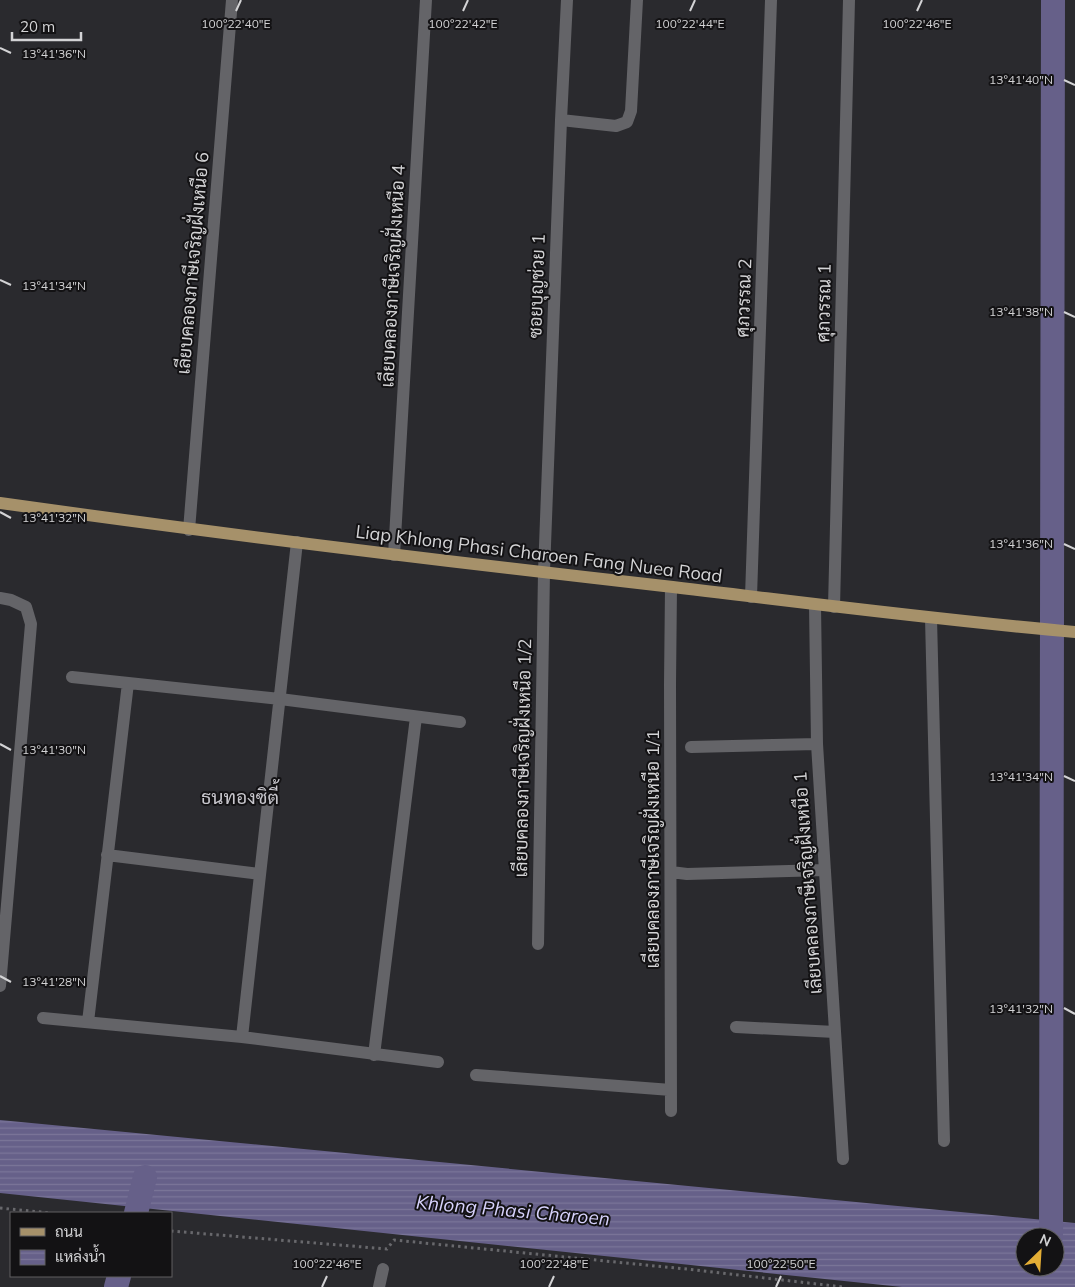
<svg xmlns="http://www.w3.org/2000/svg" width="1075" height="1287" font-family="Mulish,Sarabun,sans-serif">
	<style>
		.water { fill: url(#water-rules); fill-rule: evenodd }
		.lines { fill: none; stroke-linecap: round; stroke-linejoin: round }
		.canal { stroke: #666089; stroke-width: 24 }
		.path { stroke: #68686c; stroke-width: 3; stroke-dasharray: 2.5 4; stroke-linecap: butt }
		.minor { stroke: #646468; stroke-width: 12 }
		.major { stroke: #a6916a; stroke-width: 12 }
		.ticks { fill: none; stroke: #d3d3d5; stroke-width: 2 }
		.labels { text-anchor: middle; stroke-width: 4; stroke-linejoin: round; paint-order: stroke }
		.street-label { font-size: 18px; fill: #d3d3d5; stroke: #131214 }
		.neighbourhood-label { font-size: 19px; fill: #c8c7cd; stroke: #131214 }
		.water-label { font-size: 19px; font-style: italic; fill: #d7d2fc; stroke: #131214 }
		.ticks-label { font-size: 12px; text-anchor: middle; fill: #d3d3d5; stroke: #131214; stroke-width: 4; stroke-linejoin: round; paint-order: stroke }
	</style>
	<defs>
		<pattern id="water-rules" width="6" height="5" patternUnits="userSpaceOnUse" patternTransform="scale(1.25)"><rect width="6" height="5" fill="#666089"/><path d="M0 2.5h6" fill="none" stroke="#7b7699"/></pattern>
	</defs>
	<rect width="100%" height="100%" fill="#2a2a2e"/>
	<path class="water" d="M0,1120l1075,103v64h-173l-902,-94zM1025,1237h30v30h-30z"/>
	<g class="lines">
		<path class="canal" d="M136,1213l9,-36
			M1051,1237l2,-1237
			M116,1287l3,-11"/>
		<path class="path" d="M0,1208l51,5
			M171,1231l216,18 7,-9 302,30 147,17"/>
		<path class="minor" d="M561,120l55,6 11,-4 4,-11 6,-111
			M189,530l43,-530
			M394,555l32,-555
			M751,597l20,-597
			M0,598l11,2 15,7 5,17 -31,362
			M815,605l2,139 26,415
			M834,607l15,-607
			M931,618l13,523
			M72,677l208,22 180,23
			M691,747l126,-3
			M107,855l153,19
			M671,872l16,2 138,-4
			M538,944l6,-372 17,-452 6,-120
			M43,1018l199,19 196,25
			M88,1022l40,-339
			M736,1027l99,5
			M242,1037l55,-495
			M374,1055l42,-338
			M476,1075l195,15
			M671,1111l-1,-427 1,-97
			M379,1287l4,-18"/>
		<path class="major" d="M0,503c221,31 442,58 664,83 137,16 274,34 411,46"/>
	</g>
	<path class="ticks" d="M236,11l5,-11M463,11l5,-11M690,11l5,-11M917,11l5,-11M0,48l11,5M1064,80l11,5M0,280l11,5M1064,312l11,5M0,512l11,6M1064,544l11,5M0,744l11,6M1064,776l11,5M0,976l11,6M1064,1008l11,6M322,1287l5,-11M549,1287l5,-11M776,1287l5,-11"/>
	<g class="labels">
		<g class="street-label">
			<text transform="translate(193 263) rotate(-85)" y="6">เลียบคลองภาษีเจริญฝั่งเหนือ 6</text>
			<text transform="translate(393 276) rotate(-87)" y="6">เลียบคลองภาษีเจริญฝั่งเหนือ 4</text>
			<text transform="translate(537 286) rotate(-88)" y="6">ซอยบุญช่วย 1</text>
			<text transform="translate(744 298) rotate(-88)" y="6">ศุภวรรณ 2</text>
			<text transform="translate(824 303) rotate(-89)" y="6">ศุภวรรณ 1</text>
			<text transform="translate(539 554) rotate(7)" y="6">Liap Khlong Phasi Charoen Fang Nuea Road</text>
			<text transform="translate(523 758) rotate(-89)" y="6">เลียบคลองภาษีเจริญฝั่งเหนือ 1/2</text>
			<text transform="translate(653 849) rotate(-90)" y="6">เลียบคลองภาษีเจริญฝั่งเหนือ 1/1</text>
			<text transform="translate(808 883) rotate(-94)" y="6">เลียบคลองภาษีเจริญฝั่งเหนือ 1</text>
		</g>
		<g class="neighbourhood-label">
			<text x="240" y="804">ธนทองซิตี้</text>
		</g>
		<g class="water-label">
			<text transform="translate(513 1210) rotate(5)" y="7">Khlong Phasi Charoen</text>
		</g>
	</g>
	<g class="ticks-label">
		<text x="236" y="28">100°22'40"E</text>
		<text x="463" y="28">100°22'42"E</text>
		<text x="690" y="28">100°22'44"E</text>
		<text x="917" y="28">100°22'46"E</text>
		<text x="54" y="58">13°41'36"N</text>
		<text x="1021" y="84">13°41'40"N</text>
		<text x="54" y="290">13°41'34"N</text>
		<text x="1021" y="316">13°41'38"N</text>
		<text x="54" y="522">13°41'32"N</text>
		<text x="1021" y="548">13°41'36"N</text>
		<text x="54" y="754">13°41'30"N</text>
		<text x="1021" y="781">13°41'34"N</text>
		<text x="54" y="986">13°41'28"N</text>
		<text x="1021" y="1013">13°41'32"N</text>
		<text x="327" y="1268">100°22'46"E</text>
		<text x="554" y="1268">100°22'48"E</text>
		<text x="781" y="1268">100°22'50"E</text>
	</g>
	<rect x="10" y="1212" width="162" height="65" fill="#131214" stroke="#605f61"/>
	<rect x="20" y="1228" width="25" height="8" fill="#a6916a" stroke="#605f61"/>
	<text x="55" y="1237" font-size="15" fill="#d3d3d5">ถนน</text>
	<rect x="20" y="1250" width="25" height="15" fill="url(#water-rules)" stroke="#605f61"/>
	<text x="55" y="1262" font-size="15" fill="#d3d3d5">แหล่งน้ำ</text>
	<g transform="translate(1040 1252) rotate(25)"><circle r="24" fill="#131214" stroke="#605f61"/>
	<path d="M0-4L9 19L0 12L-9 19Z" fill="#e4ae35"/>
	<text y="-8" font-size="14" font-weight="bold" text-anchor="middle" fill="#d3d3d5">N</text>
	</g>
	<path d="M12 32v8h69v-8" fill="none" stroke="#d3d3d5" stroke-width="2.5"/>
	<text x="20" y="32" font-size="15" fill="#d3d3d5" stroke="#131214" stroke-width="4" paint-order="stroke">20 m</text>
</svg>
